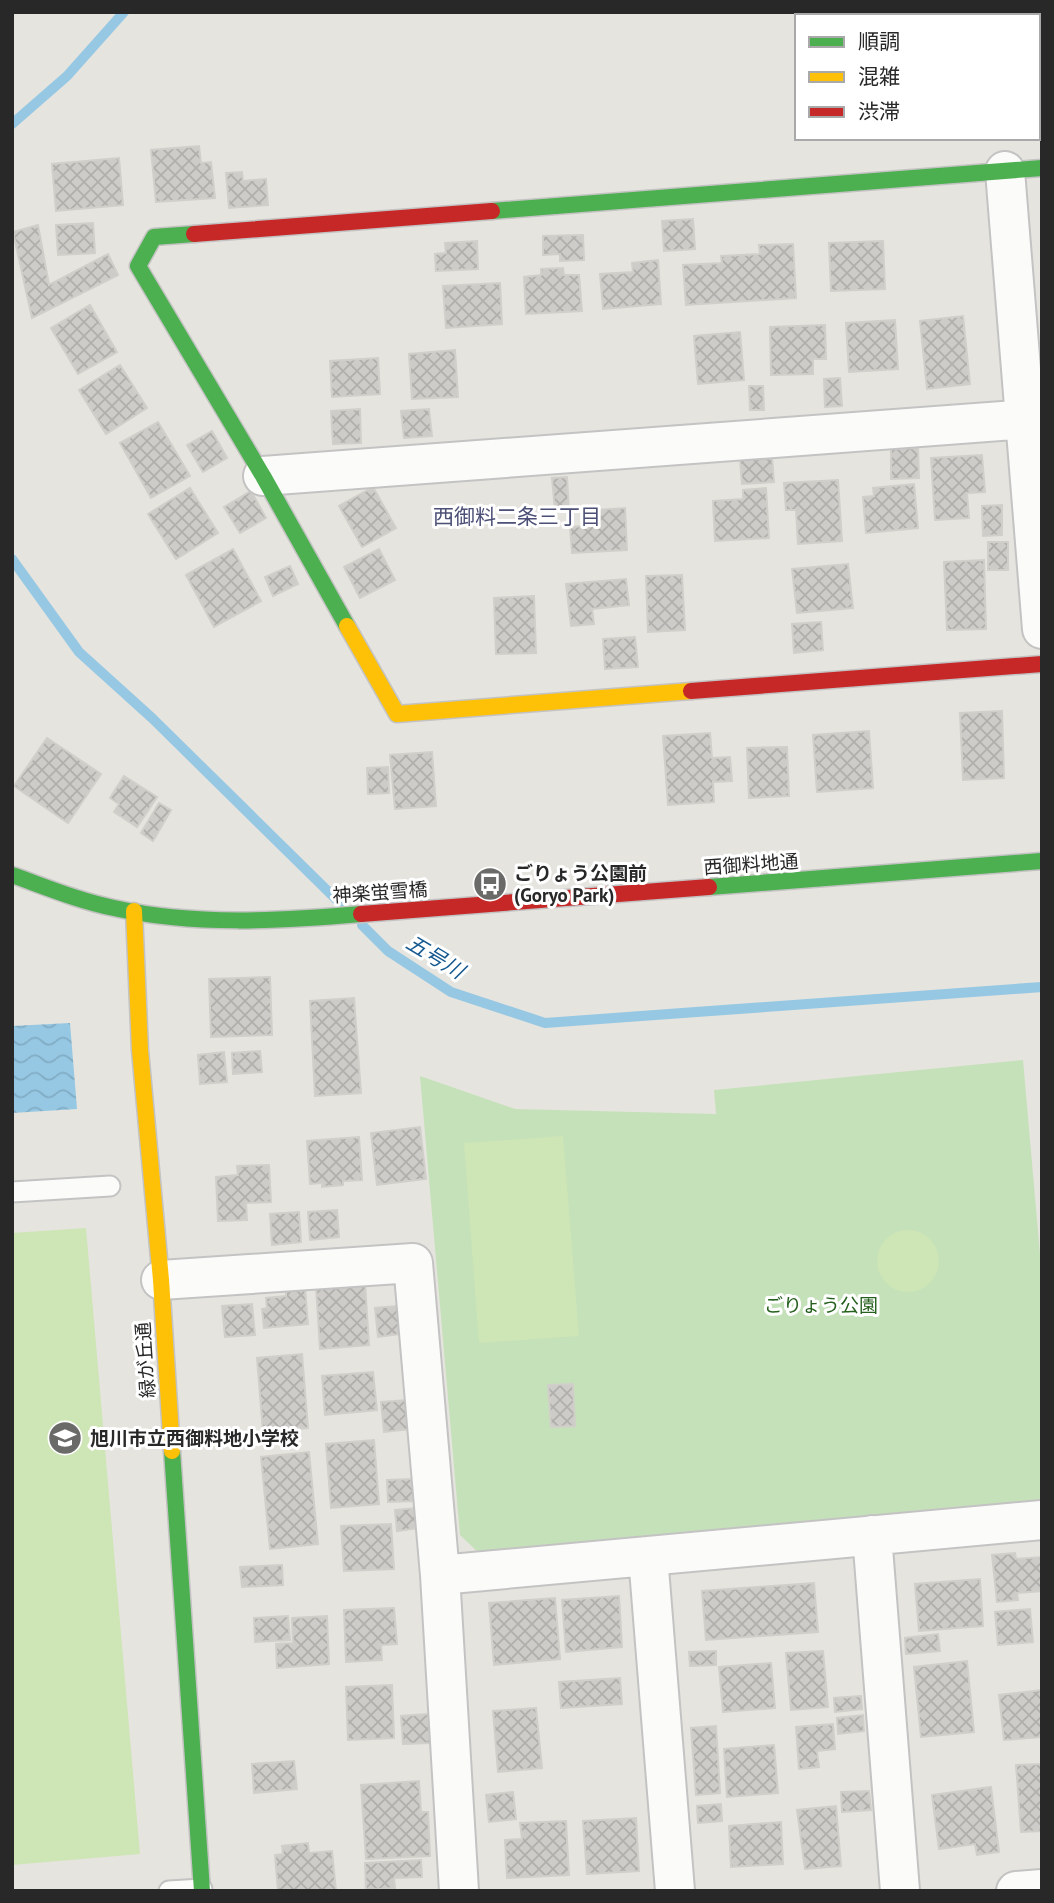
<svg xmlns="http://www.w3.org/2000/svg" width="1054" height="1903" font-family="'PT Sans','Noto Sans JP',sans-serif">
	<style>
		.park { fill: #c5e1b9 }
		.pitch { fill: #cee5b6 }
		.water { fill: url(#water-waves) }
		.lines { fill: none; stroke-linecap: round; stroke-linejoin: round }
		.stream { stroke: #96c8e4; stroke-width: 10 }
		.building { fill: url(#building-cross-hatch); stroke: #d1cfca; stroke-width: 2 }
		.lane-casing { stroke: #c4c3c3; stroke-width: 23 }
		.street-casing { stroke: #c4c3c3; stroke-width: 42 }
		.fast-casing { stroke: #c4c3c3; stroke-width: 19 }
		.slow-casing { stroke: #c4c3c3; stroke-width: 19 }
		.jam-casing { stroke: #c4c3c3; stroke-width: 19 }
		.lane { stroke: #fbfbfa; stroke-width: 19 }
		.street { stroke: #fbfbfa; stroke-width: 38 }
		.fast { stroke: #4caf50; stroke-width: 16 }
		.slow { stroke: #ffc107; stroke-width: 16 }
		.jam { stroke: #c62828; stroke-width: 16 }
		.labels { text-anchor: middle; stroke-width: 6; stroke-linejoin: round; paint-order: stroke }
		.street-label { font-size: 19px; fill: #282828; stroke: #fff }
		.poi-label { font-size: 19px; font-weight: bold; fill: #282828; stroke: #fff; text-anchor: start }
		.park-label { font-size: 19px; fill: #25601d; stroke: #fff }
		.neighbourhood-label { font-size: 21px; fill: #4c4f76; stroke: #fff }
		.water-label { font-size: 21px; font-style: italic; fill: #155990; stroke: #fff }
	</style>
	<defs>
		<pattern id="water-waves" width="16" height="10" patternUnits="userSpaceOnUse" patternTransform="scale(1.75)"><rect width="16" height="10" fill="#96c8e4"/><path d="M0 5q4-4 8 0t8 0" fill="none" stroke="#81acc4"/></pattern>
		<pattern id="building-cross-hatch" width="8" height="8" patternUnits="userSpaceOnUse" patternTransform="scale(1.75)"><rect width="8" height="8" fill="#cdccc8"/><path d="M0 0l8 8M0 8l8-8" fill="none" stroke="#b0afac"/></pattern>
	</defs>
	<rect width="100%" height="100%" fill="#e6e4de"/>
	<path class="park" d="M1023,1060l19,217v225l-561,53 -21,-20 -40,-459 95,33 201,5 -2,-24z"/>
	<path class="pitch" d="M563,1136l16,200 -100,7 -15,-200z
		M86,1228l54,626 -128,11v-632z
		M877 1261a31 31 0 1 1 62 0a31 31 0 1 1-62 0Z"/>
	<path class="water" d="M70,1023l7,86 -65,4v-87z"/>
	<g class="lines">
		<path class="stream" d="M12,124l55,-48 57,-64
			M12,559l67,93 73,66 191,188
			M362,925l26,26 63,41 94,31 497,-36"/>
	</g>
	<path class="building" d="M199,146l2,17 10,-1 4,36 -59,4 -5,-52z
		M119,158l4,47 -67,6 -4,-47z
		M242,172l1,9 23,-2 2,26 -39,3 -3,-35z
		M693,219l2,30 -31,2 -2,-30z
		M93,223l2,30 -37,2 -2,-30z
		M38,225l11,60 59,-31 10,21 -86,43 -19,-86z
		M583,235l1,25 -24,1v-7l-17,1v-19z
		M477,241l1,28 -42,2 -1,-17 11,-1 -1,-10z
		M883,241l2,48 -54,2 -2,-48z
		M793,244l3,54 -110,7 -3,-40 39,-2 -1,-7 39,-2 -1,-9z
		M658,260l3,44 -58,5 -3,-35 33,-2 -1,-9z
		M563,268l1,7h15l3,36 -56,3 -2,-37 17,-2v-6z
		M500,283l2,41 -56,4 -3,-42z
		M90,305l27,47 -39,22 -27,-46z
		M963,316l7,68 -43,5 -7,-68z
		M895,320l3,49 -49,3 -3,-49z
		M825,325l1,34h-13v15l-42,1 -1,-48z
		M740,332l4,48 -46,4 -4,-48z
		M455,350l3,47 -46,2 -3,-45z
		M378,358l2,36 -48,3 -2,-36z
		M120,365l27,43 -41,26 -27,-44z
		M840,378l2,28 -17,1 -1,-28z
		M749,386h14l1,24h-14z
		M360,409l1,34 -28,1 -2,-33z
		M429,409l3,27 -28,2 -3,-27z
		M158,422l32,54 -39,22 -31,-55z
		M212,431l15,27 -24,14 -16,-27z
		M918,448l1,30 -28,1v-30z
		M982,455l3,37 -18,1 2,25 -34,2 -4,-62z
		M772,458l2,24 -32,2 -2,-24z
		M567,477l2,33 -14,1 -3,-33z
		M838,480l4,61 -44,3 -2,-34h-10l-2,-27z
		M914,484l4,44 -52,5 -3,-36 11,-1 -1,-8z
		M373,487l23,41 -34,19 -23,-41z
		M190,488l28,45 -42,26 -28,-45z
		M766,488l3,50 -54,3 -2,-40 30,-2v-9z
		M251,491l15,27 -26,15 -16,-26z
		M1002,505v30l-19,1 -1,-30z
		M625,508l2,42 -55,3 -2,-26 13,-1 -1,-15z
		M988,542h20v28h-20z
		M233,549l28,52 -47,26 -28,-52z
		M379,549l16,31 -35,18 -16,-31z
		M984,560l2,69 -39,1 -3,-68z
		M848,564l5,44 -56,5 -5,-44z
		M290,566l8,18 -25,12 -8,-19z
		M682,575l3,55 -37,2 -2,-56z
		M626,579l3,26 -37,4 2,15 -23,2 -5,-42z
		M534,596l2,57 -40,1 -2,-56z
		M821,622l2,28 -29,3 -2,-29z
		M635,637l3,30 -33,2 -2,-30z
		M1002,711l2,67 -41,2 -3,-67z
		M869,731l4,57 -56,4 -4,-57z
		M710,733l2,25 18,-1 2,24 -19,1 1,20 -46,3 -5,-69z
		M47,738l54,36 -33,49 -54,-37z
		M787,747l2,49 -40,2 -2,-50z
		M432,752l4,54 -41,3 -5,-54z
		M388,767l1,26 -21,1 -1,-26z
		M124,776l33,21 -20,30 -23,-15 5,-8 -9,-6z
		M159,803l12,7 -18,31 -12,-8z
		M270,977l2,58 -61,2 -2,-58z
		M354,998l7,95 -46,3 -5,-95z
		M260,1051l2,21 -29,2 -1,-21z
		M224,1052l3,30 -27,2 -2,-29z
		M420,1127l6,52 -49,6 -6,-52z
		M359,1137l3,43 -19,1v4l-21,2v-4l-12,1 -3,-43z
		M269,1165l2,37 -25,1 1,17 -29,1 -2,-44 22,-2 -1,-9z
		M337,1210l2,27 -29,3 -2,-28z
		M299,1212l2,30 -29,3 -2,-31z
		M365,1283l4,62 -49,4 -4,-62z
		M305,1288l3,36 -44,4 -2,-19 5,-1 -1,-10 20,-2v-6z
		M252,1304l3,31 -30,2 -3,-31z
		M397,1306l4,28 -23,3 -3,-29z
		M302,1354l6,74 -45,4 -6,-74z
		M373,1372l4,38 -52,5 -3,-39z
		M573,1384l2,42 -24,1 -3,-42z
		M407,1400l3,29 -26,3 -3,-30z
		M374,1440l5,64 -48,4 -5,-64z
		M309,1452l9,92 -48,5 -9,-92z
		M413,1479l1,22 -26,1 -1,-22z
		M417,1508l2,20 -22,3 -2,-21z
		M391,1524l3,45 -50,2 -3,-45z
		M1015,1553l1,6 26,-2v34l-25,2 1,7 -21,2 -5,-47z
		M282,1565l1,20 -41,2 -2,-20z
		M980,1579l3,47 -64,5 -4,-47z
		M814,1583l4,49 -112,8 -4,-49z
		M619,1596l3,51 -56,5 -4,-52z
		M555,1598l5,61 -66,6 -5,-62z
		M394,1608l3,36 -16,1 1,15 -36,2 -2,-52z
		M1030,1609l3,33 -35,3 -3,-33z
		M288,1616l2,24 -35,2 -1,-24z
		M327,1616l2,48 -52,4 -1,-24 17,-1 -1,-25z
		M938,1634l2,17 -34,3 -1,-16z
		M716,1651v14l-26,1 -1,-14z
		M823,1651l5,56 -37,3 -5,-57z
		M967,1661l7,71 -53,5 -7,-70z
		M771,1663l4,45 -52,4 -4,-45z
		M620,1678l2,26 -61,4 -2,-26z
		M392,1685l2,53 -46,2 -2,-53z
		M1042,1690v47l-38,3 -5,-45z
		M861,1696l1,13 -27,3 -1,-14z
		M536,1708l6,60 -44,4 -5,-61z
		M428,1714l2,29 -27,1 -2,-28z
		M863,1715l1,16 -26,3 -1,-16z
		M833,1724l2,25 -18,2 2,16 -20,2 -3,-42z
		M716,1726l4,67 -24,2 -5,-67z
		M774,1745l4,48 -51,4 -3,-48z
		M294,1761l3,28 -43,4 -2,-29z
		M1042,1764v67l-21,1 -5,-67z
		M419,1781l2,31h7l2,44 -64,3 -5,-74z
		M991,1787l8,65 -22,3 -2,-11 -36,5 -7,-54z
		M869,1791l2,19 -29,2 -1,-20z
		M513,1792l3,27 -27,3 -3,-27z
		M721,1804l1,17 -24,2 -1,-17z
		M836,1806l5,60 -36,3 -8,-59z
		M636,1818l3,53 -52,3 -4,-53z
		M566,1821l3,54 -62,3 -2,-38 17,-1 -2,-16z
		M781,1822l2,42 -52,3 -2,-41z
		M308,1843l1,10 23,-2 4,40h-58l-3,-36 8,-1 -1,-8z
		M421,1860l1,17 -28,1 1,10 -29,2 -1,-27z"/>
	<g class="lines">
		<g class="lane-casing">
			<path id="lane" d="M12,1192l98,-6
				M169,1891l33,-2"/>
		</g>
		<g class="street-casing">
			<path id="street" d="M1005,171l37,458
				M263,476l779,-58
				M161,1280l252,-17 27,312 19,316
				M872,1535l28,356
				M648,1556l27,335
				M440,1575l602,-55
				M1016,1891l26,-2"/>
		</g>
		<g class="fast-casing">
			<path id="fast" d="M492,211l550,-43
				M194,234l-40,3 -16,29 125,210 84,150
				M12,875c34,12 67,26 102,33 80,18 166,13 247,6
				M709,887l333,-26
				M172,1451l30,440"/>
		</g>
		<g class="slow-casing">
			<path id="slow" d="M347,626l50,88 294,-23
				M134,911l6,139 21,230 11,171"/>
		</g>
		<g class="jam-casing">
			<path id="jam" d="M194,234l298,-23
				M691,691l351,-27
				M361,914l348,-27"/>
		</g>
		<use href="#lane" class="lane"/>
		<use href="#street" class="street"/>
		<use href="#fast" class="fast"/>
		<use href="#slow" class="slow"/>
		<use href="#jam" class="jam"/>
	</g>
	<defs>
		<g id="bus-disc" transform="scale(1.75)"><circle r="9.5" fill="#6a6a68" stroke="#fff"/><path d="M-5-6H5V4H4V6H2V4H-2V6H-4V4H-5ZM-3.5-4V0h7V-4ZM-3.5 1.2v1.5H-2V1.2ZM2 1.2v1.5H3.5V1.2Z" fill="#fff"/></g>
		<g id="school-disc" transform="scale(1.75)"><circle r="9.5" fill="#6a6a68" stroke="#fff"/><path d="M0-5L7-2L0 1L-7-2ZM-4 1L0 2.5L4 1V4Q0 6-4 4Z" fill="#fff"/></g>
	</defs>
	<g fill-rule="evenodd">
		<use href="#bus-disc" x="490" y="884"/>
		<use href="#school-disc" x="65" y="1438"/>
	</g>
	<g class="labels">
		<g class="street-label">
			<text transform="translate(751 864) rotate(-4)" y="7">西御料地通</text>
			<text transform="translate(380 892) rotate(-4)" y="7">神楽蛍雪橋</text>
			<text transform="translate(145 1360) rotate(-94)" y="7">緑が丘通</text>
		</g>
		<g class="poi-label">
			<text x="514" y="880">ごりょう公園前<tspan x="514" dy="22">(Goryo Park)</tspan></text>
			<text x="90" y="1445">旭川市立西御料地小学校</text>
		</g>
		<g class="park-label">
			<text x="821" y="1312">ごりょう公園</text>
		</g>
		<g class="neighbourhood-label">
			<text x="517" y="524">西御料二条三丁目</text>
		</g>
		<g class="water-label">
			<text transform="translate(435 957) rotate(31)" y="7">五号川</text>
		</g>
	</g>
	<rect width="1054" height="1903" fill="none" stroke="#282828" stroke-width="28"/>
	<rect x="795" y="14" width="245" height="126" fill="#ffffff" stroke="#a9a9a9" stroke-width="2"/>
	<rect x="809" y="37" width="35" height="10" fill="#4caf50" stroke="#a9a9a9" stroke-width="2"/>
	<text x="858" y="49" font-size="21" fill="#282828">順調</text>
	<rect x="809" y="72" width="35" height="10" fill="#ffc107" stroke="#a9a9a9" stroke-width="2"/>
	<text x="858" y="84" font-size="21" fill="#282828">混雑</text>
	<rect x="809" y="107" width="35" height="10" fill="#c62828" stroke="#a9a9a9" stroke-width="2"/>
	<text x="858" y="119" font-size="21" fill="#282828">渋滞</text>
</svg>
